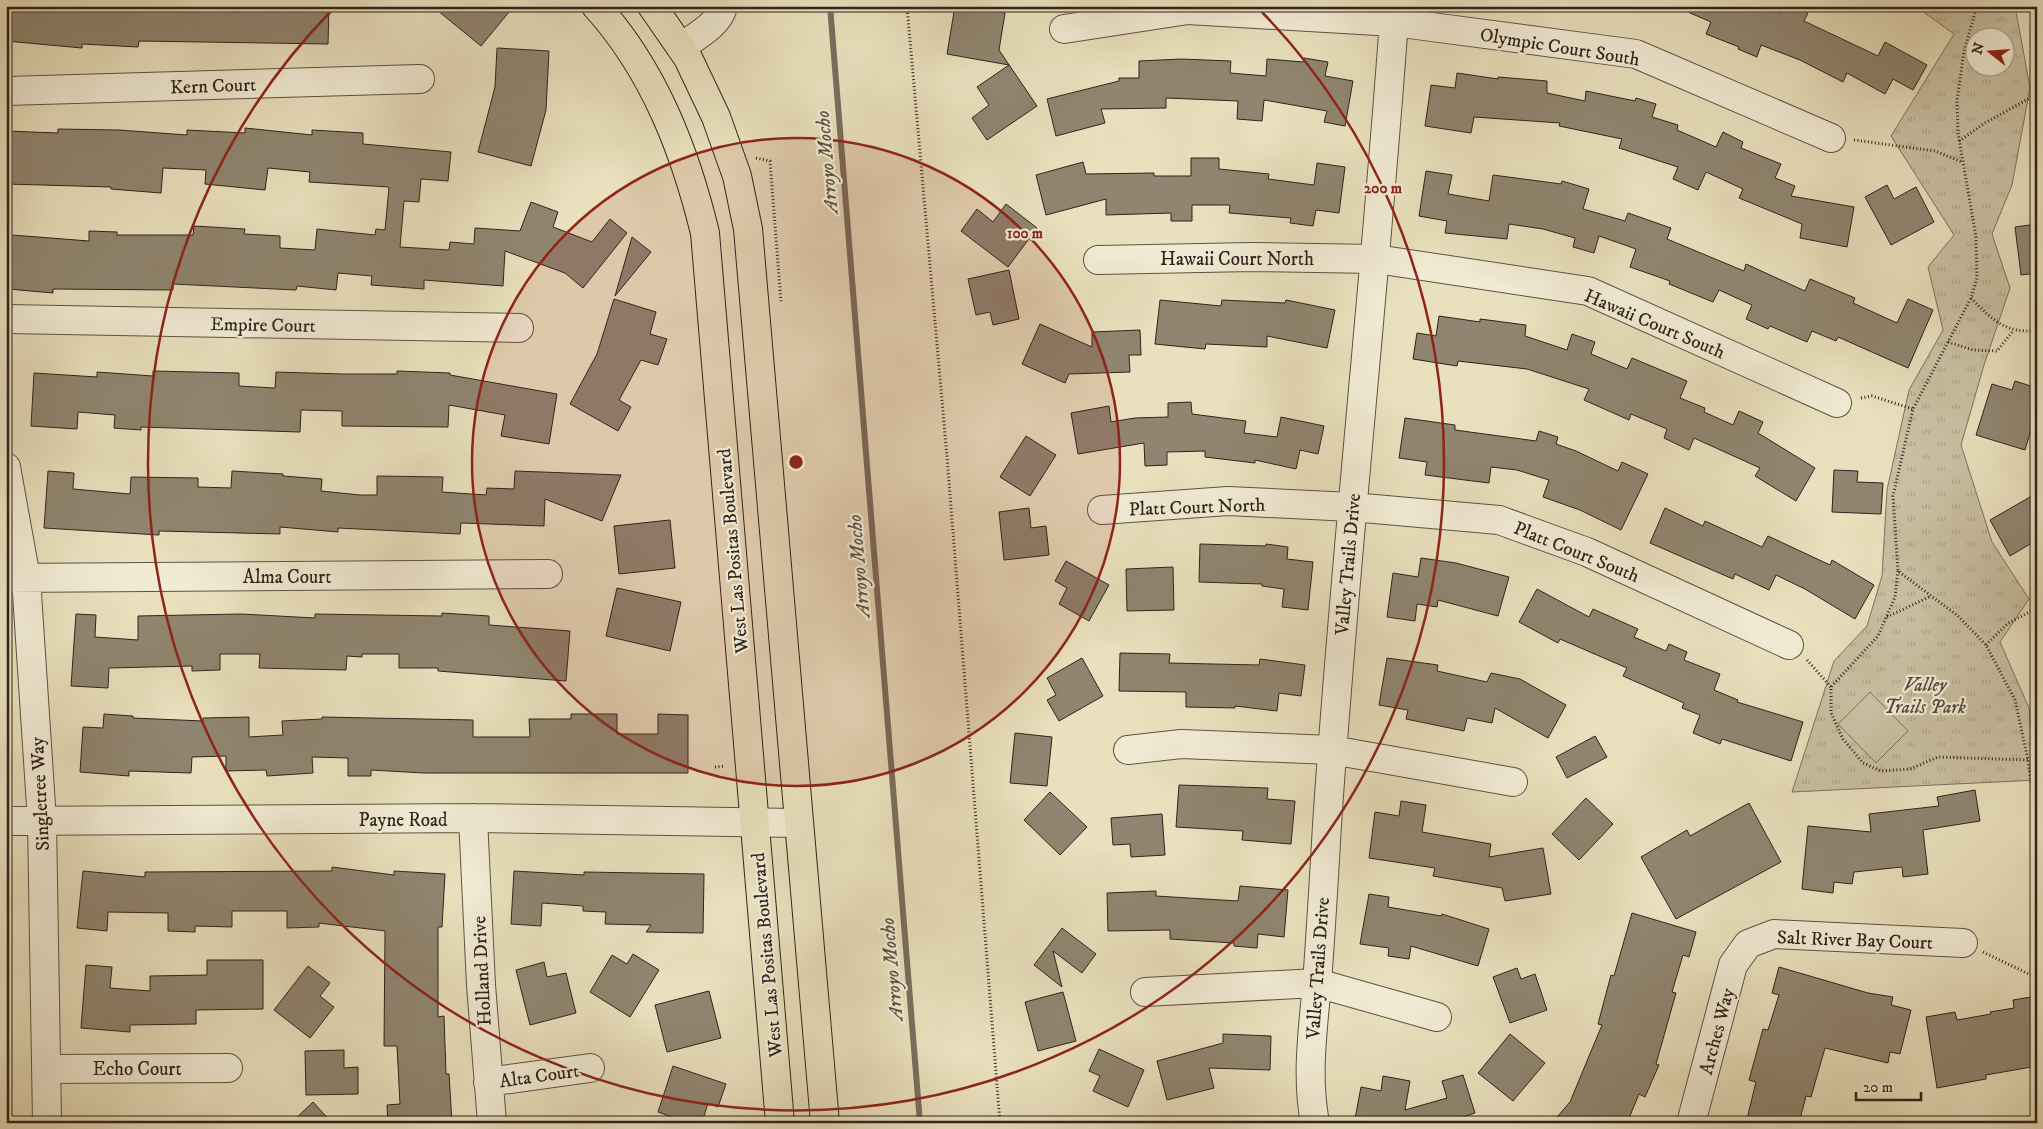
<svg xmlns="http://www.w3.org/2000/svg" width="2043" height="1129" font-family="'IM FELL DW Pica',serif">
	<style>
		.grass { fill: url(#grass-tufts); stroke: #7c7260; fill-rule: evenodd }
		.garden { fill: #c9c0a2; stroke: #7c7260 }
		.lines { fill: none; stroke-linecap: round; stroke-linejoin: round }
		.stream { stroke: #796e5d; stroke-width: 6 }
		.building { fill: #908570; stroke: #2f231d }
		.minor-casing { stroke: #5e5245; stroke-width: 30 }
		.major-casing { stroke: #2f231d; stroke-width: 30 }
		.path { stroke: #2f231d; stroke-width: 3; stroke-dasharray: 1 2.5; stroke-linecap: butt }
		.minor { stroke: #f1ebd4; stroke-width: 28 }
		.major { stroke: #e9e0bd; stroke-width: 28 }
		.ring { fill: none; stroke: #8f2418; stroke-width: 2.5 }
		.labels { text-anchor: middle; stroke-width: 4.5; stroke-linejoin: round; paint-order: stroke }
		.street-label { font-size: 19px; fill: #2f231d; stroke: #f1ebd4 }
		.park-label { font-size: 19px; font-style: italic; fill: #564a3e; stroke: #f1ebd4 }
		.water-label { font-size: 20px; font-style: italic; fill: #5a4f42; stroke: #f1ebd4 }
		.centre { fill: #8f2418; stroke: #f1ebd4; stroke-width: 2.5 }
		.ring-label { font-size: 15px; text-anchor: middle; font-weight: bold; fill: #8f2418; stroke: #f1ebd4; stroke-width: 4.5; stroke-linejoin: round; paint-order: stroke }
	</style>
	<defs>
		<pattern id="grass-tufts" width="24" height="20" patternUnits="userSpaceOnUse" patternTransform="scale(1.25)"><rect width="24" height="20" fill="#c9c0a2"/><path d="M3 7l-1-3M5 7V3M7 7l1-3M15 17l-1-3M17 17v-4M19 17l1-3" fill="none" stroke="#ada58b"/></pattern>
	</defs>
	<rect width="100%" height="100%" fill="#e9e0bd"/>
	<filter id="stains"><feTurbulence type="fractalNoise" baseFrequency=".004" numOctaves="4"/><feColorMatrix values="0 0 0 0 .2 0 0 0 0 .09 0 0 0 0 .02 0 0 0 .5 -.17"/></filter>
	<radialGradient id="worn" r=".72"><stop offset=".6" stop-color="#630" stop-opacity="0"/><stop offset="1" stop-color="#630" stop-opacity=".3"/></radialGradient>
	<path class="grass" d="M1915,6h100l15,82 -18,97 -20,49 18,54 -26,77 -23,80 31,97 37,57 -29,43 29,66 8,72 -245,12 42,-131 33,-35 15,-50 5,-86 22,-100 34,-60 -15,-63 26,-32 -63,-99 63,-102zM1976,38h30v30h-30z"/>
	<path class="garden" d="M1870,692l38,39 -32,32 -38,-39z"/>
	<g class="lines">
		<path class="stream" d="M830,6l90,1117"/>
	</g>
	<path class="building" d="M55,6h65v3l42,2 15,-1v-4h65v2l20,1 67,-3 -1,38 -189,-3 -1,6 -56,-3v4l-76,-7v-32l48,2z
		M432,6h82l-33,40z
		M955,6l50,7 -6,37 38,56 -50,34 -15,-22 17,-13 -12,-18 32,-22 -62,-11z
		M1674,6h91l16,7 3,-7h8l16,7 -4,8 74,35 7,-14 42,23 -14,25 -20,-11 -8,15 -38,-21 -4,9 -43,-22 -39,-15 -4,12 -19,-8 1,-2 -33,-13 5,-12z
		M497,48l52,3 -3,59 -15,56 -53,-14 17,-65z
		M1304,58l24,4 -3,14 28,5 -8,45 -21,-4 3,-11 -63,-11 -2,21 -25,-2 1,-18 -72,-3v10l-65,1 4,14 -49,13 -9,-37 72,-18v-3h20v-17l42,-2 50,2 -1,12 36,3 1,-17 36,3z
		M1457,73l41,6v-2l49,4v12l38,8 1,-10 49,10 1,-3 20,6 -4,13 26,8 -1,5 39,17 7,-15 20,10 -2,6 40,16 -6,14 20,8 -4,10 63,11 -7,40 -47,-9 2,-14 -63,-26 4,-9 -37,-17 -8,18 -25,-11 5,-12 -59,-19 3,-9 -63,-13 1,-3 -86,-6 -3,16 -46,-7 6,-41 24,3z
		M245,128l67,7v-5l51,3v11l88,8 -3,29 -27,-2 -2,23 -15,-1 -4,46 49,3 1,-8 24,2 1,-16 45,3 11,-29 27,10 -5,15 39,15 18,-23 17,14 -44,55 -18,-15 -60,-22 -2,35 -79,-6v9l-53,-4 1,-9 -34,-3 -2,17 -39,-4 -1,4 -123,-6v6l-120,-1v4l-45,-4 4,-54 77,6v-10l28,1v3h76l1,-9 51,3 -1,5 36,2v12l35,2 2,-21 58,6 1,-6 9,1 4,-43 -80,-5 1,-10 -42,-4 -3,22 -60,-6 1,-14 -43,-2 -2,25 -50,-4v-2l-105,-3v-53l52,2v-4l61,1 68,5v-5l58,3z
		M1191,158h28v11l50,5 -1,5 46,6 3,-22 28,4 -6,46 -23,-3 -3,16 -23,-3 1,-5 -62,-5 1,-8h-38v16h-21v-8l-65,2v-16l-60,16 -10,-40 47,-13 3,12 68,-1v3h37z
		M1426,171l26,4 -4,19 41,7 4,-26 68,9 1,-3 27,8 -6,20 42,12 3,-8 43,15 -4,11 77,32 2,-7 59,27 5,-12 45,19 -2,5 44,20 11,-24 25,11 -25,58 -70,-31 -2,4 -24,-10 -5,11 -37,-16 -2,3 -22,-10 6,-14 -33,-15 -6,12 -44,-18 1,-3 -40,-14 6,-18 -37,-13 -5,17 -21,-6 2,-9 -32,-9 -34,-5 -2,15 -62,-6 2,-12 -28,-5z
		M1887,185l7,14 22,-12 18,35 -43,23 -26,-48z
		M1006,204l31,24 -29,39 -47,-36 16,-22 16,13z
		M2037,224v49l-16,2 -6,-48z
		M632,237l19,15 -36,44z
		M1009,270l10,49 -26,6 -3,-13 -14,3 -8,-36z
		M614,299l42,13 -6,22 17,5 -9,26 -17,-5 -22,40 12,7 -13,24 -48,-27 27,-50z
		M1160,300l61,6 1,-6 63,3 1,-3 49,10 -8,38 -60,-12v11l-61,-3 -1,5 -50,-5z
		M1439,316l41,6v-3l46,6 -1,11 42,14 5,-16 23,8 -4,12 36,15 5,-11 55,23 -7,17 25,10 -1,4 29,13 6,-14 24,11 -5,11 57,35 -19,33 -41,-25 5,-8 -66,-30 -5,12 -25,-12 3,-9 -36,-15 -2,6 -45,-20 5,-11 -62,-20 -69,-8 -1,5 -44,-7 4,-26 19,3z
		M1040,324l52,23v-15l48,-2 1,25h-12l1,17 -61,2 -4,9 -43,-19z
		M153,371l86,2v13l36,2 1,-16 67,2h54v-3l53,2v2l107,19 -8,50 -48,-8 4,-21 -56,-10 -1,22 -106,-1v-15l-41,-1 -1,22 -159,-5v3l-27,-2 1,-13 -37,-3 -1,17 -46,-3 3,-53 63,4v-5l56,4z
		M2015,381l22,7v22l-12,40 -49,-15 16,-51 20,6z
		M1191,402l1,12 54,7 -2,12 33,4 4,-20 43,9 -6,28 -18,-4 -4,19 -41,-9v3l-50,-6v-6l-38,1v13l-22,1 -1,-23 -66,11 -7,-41 38,-7 2,16 24,-4 33,-1v-14z
		M1405,418l50,7v5l81,11 3,-10 19,6 -2,7 20,7 42,20 4,-9 26,12 -27,56 -41,-20 -37,-13 6,-17 -32,-10 -26,-3 -2,16 -64,-8 2,-13 -28,-4z
		M1026,436l30,19 -26,41 -30,-19z
		M1834,470l24,1 -1,11 26,1 -2,31 -49,-2z
		M48,471l26,2 -1,16 57,5 1,-17 67,1v9l33,1 1,-17 51,3v2l39,3 -1,12 39,4h17v-19l66,1 -1,15 44,3 1,-7 27,1 1,-18 106,4 -19,46 -57,-22 -1,27 -83,-3 -1,11 -122,-6v4l-58,-5v7l-121,-3v4l-115,-7z
		M2037,493v47l-27,16 -20,-36z
		M1029,508l2,20 15,-2 3,29 -45,5 -5,-48z
		M1665,508l38,18 2,-5 57,26 6,-11 62,29 2,-5 42,25 -19,34 -50,-30 -29,-14 -7,15 -34,-16 -2,5 -83,-36z
		M670,520l5,48 -56,6 -5,-48z
		M1200,544l66,2v-2l22,3 -1,12 26,3 -5,48 -26,-3 2,-18 -22,-3v-2l-63,-2z
		M1421,558l35,5 53,14 -11,39 -60,-16 -1,7 -20,-3 -2,17 -28,-4 6,-44 25,4z
		M1066,561l43,24 -20,36 -30,-17 8,-16 -12,-7z
		M1173,567l1,43 -47,1 -1,-42z
		M617,588l64,14 -11,49 -64,-15z
		M1537,589l52,28 4,-8 45,20 -4,8 32,14 3,-7 18,8 -3,8 36,14 -6,16 24,10 -1,2 66,20 -12,39 -69,-22 -2,5 -27,-11 7,-18 -18,-7 2,-5 -61,-27 4,-8 -67,-29 -2,4 -39,-21z
		M442,613l47,3v9l81,6 -4,50 -128,-10v-3h-39v-14h-37v3l-15,-1 -1,14 -87,-2 1,-14h-40v16l-28,1v-5l-83,2 -1,20 -37,-2 5,-72 20,1 -1,22 43,3v-24l103,-2 74,4v-4l127,2z
		M1120,653l50,1 -1,9 90,2 1,-6 45,6 -4,31 -22,-3 -2,18 -42,-5v2l-49,-1v-15l-67,-1z
		M1082,658l21,38 -44,25 -12,-21 9,-5 -9,-17z
		M1387,658l51,7 -1,6 50,11 4,-9 29,6 46,26 -18,33 -53,-30 -3,15 -25,-5 -3,13 -58,-12 2,-9 -29,-5z
		M104,714l29,2v2l70,3v-3l46,-1v20l34,-2 -1,-14 40,-2v-2l151,3v17h57l-1,-18h42v-5h46v20h41v-20l30,1v58h-264l-53,-3v6h-23v-18l-36,-1 1,16 -46,3 -1,-6 -40,1v-15l-34,1 -1,16 -62,-2v5l-49,-4 3,-45 20,1z
		M1015,733l37,4 -5,49 -37,-3z
		M1595,736l12,21 -40,21 -11,-21z
		M1179,785l89,3 -1,11 28,2 -4,43 -49,-4 1,-9 -67,-4z
		M1975,790l5,31 -57,9 5,44 -25,3 -1,-10 -48,5 -2,12 -18,-2 -1,11 -31,-4 6,-63 63,6 -2,-18 70,-8 -2,-9z
		M1050,792l37,35 -27,28 -36,-35z
		M1586,798l27,26 -34,36 -27,-26z
		M1401,801l25,4 -4,27 69,12 -2,13 54,-9 8,46 -46,7 -3,-13 -69,-12 2,-8 -66,-10 6,-46 24,4z
		M1749,803l32,59 -105,57 -35,-62 46,-27 3,6z
		M1162,814l3,41 -34,2 -1,-13 -17,1 -2,-27z
		M332,867l62,8v-4l51,3 -3,53h-4v90l6,-1 2,58h3l3,49h-64l-1,-18 13,-1 -3,-58h-13l1,-115 -66,-8v4l-32,1v-17h-55v16l-37,-1v6l-27,-1v-18l-60,-1 -1,19 -30,-3 6,-57 62,6v-5l187,-1z
		M514,871l70,4v-3l120,2 -1,59 -57,-1 5,-7 -46,-1 1,-12 -23,-1v-5l-41,-3 -1,23 -30,-2z
		M1240,886l48,4 -4,47 -26,-3 -1,14 -23,-2v-3l-64,-4v-9l-62,1 -1,-38 49,-2v5l82,5z
		M1369,894l20,3 -1,10 53,9 1,-2 47,15 -11,37 -67,-20 -2,13 -21,-3 1,-8 -29,-4z
		M1632,913l64,19 -7,25 -6,-2 -11,37 4,1 -20,71 3,1 -14,32 -6,-3 -12,29h-75l18,-21 32,-77 -4,-1 13,-49 3,1z
		M1062,928l34,26 -14,19 -29,-22 9,36 -28,-22z
		M633,954l26,16 -29,47 -40,-25 22,-37 15,9z
		M207,960h56v49l-67,1v14l-66,1v7l-49,-4 5,-63 26,2 -2,21 40,3v-15l57,-1z
		M544,962l3,15 19,-4 10,40 -46,12 -14,-55z
		M308,966l22,17 -10,13 14,11 -24,31 -36,-28z
		M1779,967l89,26 25,4 -2,8 20,5 -11,44 -10,-2 -2,11 -63,-15 -14,49 -5,-1 -7,27h-53l10,-41 -7,-2 14,-51 5,1 11,-35 -7,-2z
		M1517,968l4,11 14,-5 12,36 -37,13 -17,-46z
		M709,991l12,47 -54,14 -12,-47z
		M1063,992l13,49 -38,10 -13,-49z
		M2037,996v70l-51,9v4l-49,9 -11,-71 29,-5 2,8 34,-6 -1,-2 24,-4 -1,-8z
		M1223,1034l48,2 -1,34 -61,-2 5,20 -47,12 -10,-39 66,-18z
		M1510,1034l35,29 -32,38 -35,-28z
		M1099,1049l45,21 -16,37 -35,-16 7,-15 -11,-5z
		M344,1050v18l14,-1v27l-52,1 -1,-44z
		M673,1066l53,18 -8,23 -10,-4 -6,20h-13l-31,-11z
		M1463,1075l12,38 -18,6 1,4h-83l-20,-4 6,-32 20,4 2,-15 27,5 -5,29 42,-12 -5,-17z
		M313,1102l19,21h-41z"/>
	<g class="lines">
		<g class="minor-casing">
			<path id="minor" d="M1064,29l124,-19 206,12 242,32 195,84
				M681,47c14,-10 39,-23 42,-41
				M6,91l414,-12
				M1098,260l154,-3 124,2 212,32 249,112
				M6,319l513,9
				M6,467l20,111 16,243 5,302
				M1102,510l126,-9 124,6 147,13 88,32 202,93
				M7,578l541,-4
				M1128,750l53,-6 151,6 181,32
				M473,818l8,167 11,138
				M6,821l467,-3 326,5
				M1145,992l172,-9 120,34
				M46,1069l182,-1
				M488,1082l102,-14
				M1315,1123c-9,-47 -2,-93 2,-140 4,-53 7,-105 10,-158 18,-273 49,-545 68,-819
				M1691,1123l42,-158 15,-21 26,-10 189,9"/>
		</g>
		<g class="major-casing">
			<path id="major" d="M596,6c58,64 89,145 109,227l75,890
				M652,6l36,52 28,59 21,59 11,53 77,894"/>
		</g>
		<path class="path" d="M907,6l40,451 53,666
			M1977,6l-13,45 -7,49 1,33 18,104 1,41 -6,20 -58,111 -20,87 5,75 60,45 28,29 29,55 13,60 9,66
			M1854,140l81,11 27,11
			M1959,141l26,-18 52,-29
			M756,158l14,3 11,141
			M1971,298c20,21 36,37 66,32
			M1948,342l25,8 24,1 16,-20
			M1861,398l11,-2 41,13
			M1898,571l-3,26 -17,39 -47,51v26l12,26 20,24 18,8 29,-2 28,-12 90,3
			M1887,617l44,-21
			M1986,645l21,-21 30,-16
			M1807,660l24,27
			M715,767l10,-1
			M1983,952l54,26"/>
		<use href="#minor" class="minor"/>
		<use href="#major" class="major"/>
	</g>
	<circle cx="796" cy="462" r="324" fill="#8f2418" fill-opacity=".12"/>
	<g class="ring">
		<circle cx="796" cy="462" r="324"/>
		<path d="M1258 8A648 648 0 1 1 334 8"/>
	</g>
	<g class="labels">
		<g class="street-label">
			<text transform="translate(1560 46) rotate(9)" y="7">Olympic Court South</text>
			<text transform="translate(213 85) rotate(-2)" y="7">Kern Court</text>
			<text x="1237" y="265">Hawaii Court North</text>
			<text transform="translate(1655 323) rotate(23)" y="7">Hawaii Court South</text>
			<text transform="translate(263 324) rotate(1)" y="7">Empire Court</text>
			<text transform="translate(1197 506) rotate(-2)" y="7">Platt Court North</text>
			<text transform="translate(732 551) rotate(-95)" y="7">West Las Positas Boulevard</text>
			<text transform="translate(1577 551) rotate(22)" y="7">Platt Court South</text>
			<text transform="translate(1347 564) rotate(-85)" y="7">Valley Trails Drive</text>
			<text x="287" y="583">Alma Court</text>
			<text transform="translate(39 794) rotate(-93)" y="7">Singletree Way</text>
			<text x="403" y="826">Payne Road</text>
			<text transform="translate(1855 939) rotate(2)" y="7">Salt River Bay Court</text>
			<text transform="translate(766 955) rotate(-95)" y="7">West Las Positas Boulevard</text>
			<text transform="translate(1317 968) rotate(-86)" y="7">Valley Trails Drive</text>
			<text transform="translate(481 971) rotate(-93)" y="7">Holland Drive</text>
			<text transform="translate(1716 1031) rotate(-75)" y="7">Arches Way</text>
			<text x="137" y="1075">Echo Court</text>
			<text transform="translate(539 1075) rotate(-8)" y="7">Alta Court</text>
		</g>
		<g class="park-label">
			<text x="1925" y="691">Valley<tspan x="1925" dy="22">Trails Park</tspan></text>
		</g>
		<g class="water-label">
			<text transform="translate(826 162) rotate(-95)" y="7">Arroyo Mocho</text>
			<text transform="translate(858 566) rotate(-95)" y="7">Arroyo Mocho</text>
			<text transform="translate(891 969) rotate(-95)" y="7">Arroyo Mocho</text>
		</g>
	</g>
	<circle cx="796" cy="462" r="8" class="centre"/>
	<g class="ring-label">
		<text x="1383" y="193">200 m</text>
		<text x="1025" y="238">100 m</text>
	</g>
	<rect width="2043" height="1129" fill="none" stroke="#e9e0bd" stroke-width="25"/>
	<rect x="8" y="8" width="2028" height="1114" fill="none" stroke="#2f231d" stroke-width="2.5"/>
	<rect x="12" y="12" width="2018" height="1104" fill="none" stroke="#2f231d"/>
	<g transform="translate(1990 52) rotate(287)"><circle r="24" fill="#f1ebd4" stroke="#a39b8b"/>
	<path d="M0-4L9 19L0 12L-9 19Z" fill="#8f2418"/>
	<text y="-8" font-size="14" font-weight="bold" text-anchor="middle" fill="#2f231d">N</text>
	</g>
	<path d="M1856 1092v8h65v-8" fill="none" stroke="#2f231d" stroke-width="2.5"/>
	<text x="1863" y="1092" font-size="15" fill="#2f231d" stroke="#f1ebd4" stroke-width="4" paint-order="stroke">20 m</text>
	<rect width="100%" height="100%" filter="url(#stains)"/>
	<rect width="100%" height="100%" fill="url(#worn)"/>
</svg>
